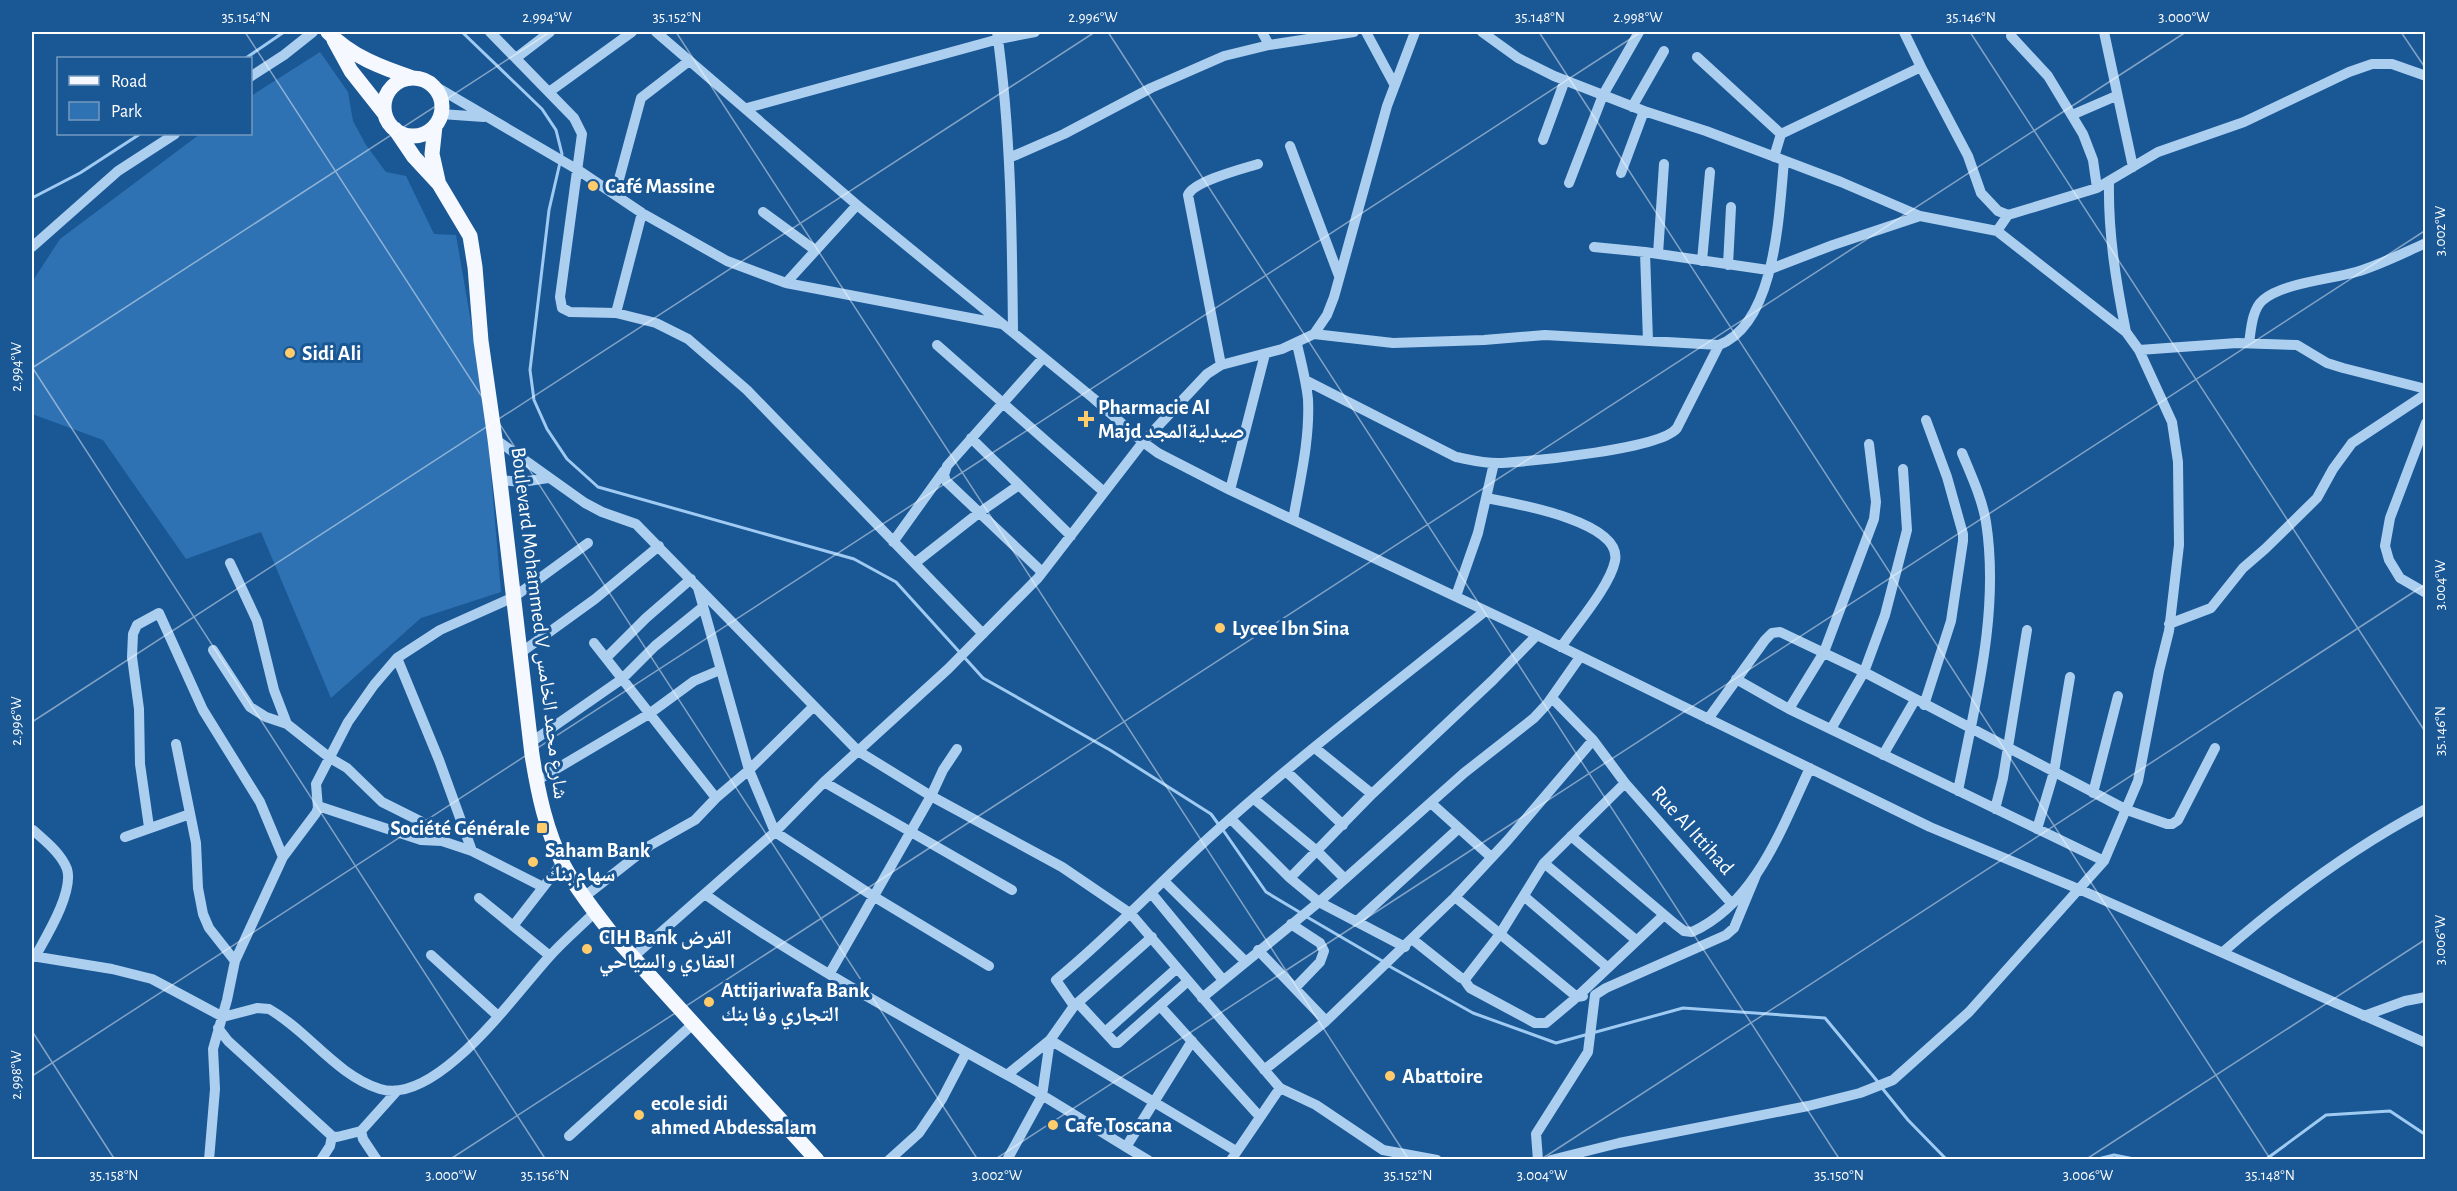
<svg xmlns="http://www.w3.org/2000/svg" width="2457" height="1191" font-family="'Alegreya Sans','Noto Naskh Arabic',sans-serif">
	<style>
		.green { fill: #2e72b3 }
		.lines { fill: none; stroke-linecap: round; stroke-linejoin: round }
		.stream { stroke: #9fcbf2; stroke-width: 3 }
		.minor { stroke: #accff0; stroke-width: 10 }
		.major { stroke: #f5f9ff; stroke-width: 15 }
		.ticks { fill: none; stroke: #fff; stroke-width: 1.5; stroke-opacity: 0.45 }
		.poi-dot { fill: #ffcb6b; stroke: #1a5795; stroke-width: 2 }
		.labels { text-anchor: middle; stroke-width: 6; stroke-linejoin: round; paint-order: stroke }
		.poi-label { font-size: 21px; font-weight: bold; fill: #fff; stroke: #1a5795; text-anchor: start }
		.street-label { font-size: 21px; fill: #fff; stroke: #1a5795 }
		.neatline { fill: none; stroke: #fff; stroke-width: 2 }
		.ticks-label { font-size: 15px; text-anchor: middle; fill: #fff }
	</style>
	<rect width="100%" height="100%" fill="#1a5795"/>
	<path class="green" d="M320,52l28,40 5,29 13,24 20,27 20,4 28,58 22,1 29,169 16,188 -80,26 -90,80 -70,-166 -75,27 -83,-119 -71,-26v-132l28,-43 140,-105h50l1,-38z"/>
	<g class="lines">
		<path class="stream" d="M462,32l80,77 14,21 6,24 -13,56 -19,160 4,30 13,29 20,30 31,28 256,72 42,23 87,96 127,72 101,64 8,11
			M246,58l38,-26
			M32,198l48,-25 60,-39
			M1223,830l43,62 35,21
			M1307,917l77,45
			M1389,966l84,47 83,30 127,-35 142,10 53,64
			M1882,1088l26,32 39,40
			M2094,1160l20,-5 25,5
			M2265,1160l61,-45 64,-4 36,24"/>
		<path class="minor" d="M490,32l84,86 8,16 -22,163 2,11 8,4 46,1 40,10 32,16 59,51 236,244
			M656,32l201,173 236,193 50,44 15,11 72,37 307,145 393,192 151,63 345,153
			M997,32c14,99 15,200 16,300
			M1262,32l7,13
			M1366,32l28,52
			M1482,32l36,26 36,18 90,35 62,20 135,51 79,34 77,15 129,101 13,18 33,72 6,40 1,83 -10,86 -10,40 -21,110 -34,80 -135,151 -76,68 -33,13 -52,13 -189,37 -68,17
			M1904,32l17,35
			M2104,32l29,135
			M2011,36l37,40 35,58 10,26 4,28
			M1697,57l84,77
			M516,58l34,-26
			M250,77l34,-22 29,-23
			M428,82l150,88 64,43 85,48 59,22 216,41
			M549,92l83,-60
			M1632,107l32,-56
			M747,108l252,-69 36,-7
			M441,114l43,3
			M2072,115l44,-19
			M1543,140l22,-60
			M1290,146l49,130
			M1774,157l7,-23 140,-67 47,89 13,37 17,18 10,4
			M1009,158l55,-24 87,-46 73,-32 45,-11 85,-13
			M1621,173l23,-62
			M2109,182c-1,51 7,100 17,150
			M1569,183l34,-88 36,-63
			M615,194l26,-96 48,-37
			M763,212l52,38
			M1997,231l11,-16 89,-27 61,-36 86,-30 105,-50 23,-8h20l34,12
			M32,247l86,-76 57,-37
			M1594,247l51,5 123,18 65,-25 87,-29
			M1645,252l3,89
			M1658,254l6,-90
			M1702,261l8,-89
			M1728,265l3,-58
			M786,283l71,-78
			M616,313l26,-100
			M1314,334l79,9 91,-3 61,-5 174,10c57,-22 60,-132 65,-184
			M2249,343c2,-13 3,-34 14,-43 19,-17 69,-21 93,-28 24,-7 47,-19 70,-29
			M937,345l167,147
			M2139,350l98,-7 60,2 30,18 16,5 83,21
			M1221,365l-33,-170c6,-14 54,-26 70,-31
			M1305,380l151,77c15,3 30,7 46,6 30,-2 160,-14 175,-35l42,-83
			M2426,423l-36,95 -5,28 4,14 11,18 26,15
			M971,438l100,98
			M495,439l90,64 17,9 34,12 222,227 73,45 131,71 69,47 149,174 36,17 67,45 54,10
			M500,480l22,2 26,-4
			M1230,490l35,-136
			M1486,498c26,5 137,23 129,63 -5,25 -39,64 -54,86
			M1293,520c7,-40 17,-80 15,-121 -2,-19 -7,-37 -11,-55
			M893,542l51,-71
			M230,563l27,58 17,69 13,34
			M915,563l65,-51 39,-27
			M1042,572l-96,-91 -2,-6 3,-9 96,-108
			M698,588l51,182 26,62 98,64 116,70
			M1456,596l22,-63 16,-70
			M2169,624l42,-16 32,-40 22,-19 52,-51 16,-29 19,-26 74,-49
			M594,643l122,155
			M213,650l37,57 16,10 21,7 43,34 17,10 35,34 38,19 22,20
			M519,654l76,-55 64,-53
			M397,658l42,102 33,91
			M606,658l40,-40 45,-39
			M1736,679l53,30 315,152
			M1552,698l41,42 32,43 106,120
			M1924,705l27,-84 12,-80v-7l-16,-57 -21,-57
			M1789,709l35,-57 50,-133 2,-17 -7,-58
			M1708,719l57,-79 7,-7 8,-1 84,40 263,138 40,14h5l6,-4 37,-72
			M1831,729l33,-57 21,-57 22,-85 -4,-61
			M530,743l92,-64 33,-33 48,-39
			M176,744l20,99 2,45 5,26 6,14 26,33
			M1315,748l57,46
			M1883,755l32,-55
			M1287,772l56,53
			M536,781l113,-67 45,-33 26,-11
			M824,782l188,108
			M1958,791c17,-88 42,-179 28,-269 -4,-24 -15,-47 -24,-69
			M2093,793l25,-97
			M1254,799l63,52 28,28
			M1431,803l60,54
			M318,806l103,34 21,1 30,10 71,36
			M1995,809l8,-31 24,-148
			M1231,819l59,59 29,24 86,45
			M149,827l-9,-63 -1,-55 -7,-52 1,-23 4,-9 22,-12 44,97 57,92 23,55
			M2037,829l17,-57 16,-95
			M33,830c12,11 28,23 34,39 7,23 -21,68 -32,88
			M1571,836l104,88 9,7 8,1c64,-29 90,-105 118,-164
			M125,837l65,-23
			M1544,863l92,77
			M1290,878l82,-84 121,-114 44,-45
			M1164,881l81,80
			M1152,894l71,86
			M706,895c95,67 199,123 301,180 48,26 93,57 141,85
			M584,897l65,-51 46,-26 21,-22 33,-28 65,-64
			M1455,897l122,100 87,-82
			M1525,897l82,70
			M479,898l71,58
			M1356,922l103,-94
			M1291,924l29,19 4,8 -4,11 -25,26
			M513,926l49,-63
			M1412,939l49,39h5l34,-44 44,-71 81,-80
			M1258,950l68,71 -62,49
			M2223,952c61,-53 131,-105 203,-143
			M431,955l67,61
			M32,956l80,13 40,10 71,38 34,-9 12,1c39,22 67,66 111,80 57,17 135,-95 169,-132 14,-16 31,-30 46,-45
			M633,957l142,-125 49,-50 124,-113 90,-91 105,-136 64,-68 14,-9 61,-16 32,-15 13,-19 7,-18 53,-191 28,-74
			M830,973l101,-177 12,-26 14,-21
			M1463,978l7,10 65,35h11l31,-26 6,-1
			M1202,998l117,-96 145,-129 70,-55 13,-14 33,-47
			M1078,1003l37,40h3l70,-62
			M1074,1006l78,-69
			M1160,1006l100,111
			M2364,1016l41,-15 21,-4
			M1326,1021l129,-124 52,-56 86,-101
			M218,1028l10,13 104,95 5,1 24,-6 35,-39
			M1105,1032l71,-63
			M1050,1040l186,111
			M1007,1075l43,-35 24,-34 -18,-26c55,-45 104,-98 157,-146 86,-78 180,-149 271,-222
			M361,1131l2,8 14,21
			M569,1136l124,-112
			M1126,1147l66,-106
			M209,1160l6,-71 -2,-40 14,-49 8,-39 48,-104 33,-44 2,-5 -2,-24 32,-62 26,-37 23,-27 43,-28 74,-33 74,-54
			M321,1160l9,-14 2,-10
			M889,1160l30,-27 23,-34 24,-46
			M1007,1160l35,-64 8,-56
			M1231,1160l49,-72
			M1538,1160l-2,-26 52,-82 7,-57 11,-7 120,-53 8,-7 22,-53"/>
		<path class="major" d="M328,32c22,24 55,36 85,46
			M334,40l17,31 34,43
			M384 107a29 29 0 1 1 58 0a29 29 0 1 1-58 0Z
			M435,126l-3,28 6,27
			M395,129l19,28 25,27 31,52 5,31 6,74 14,98 37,316c6,37 14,77 32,111 13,24 31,46 48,68l205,226"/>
	</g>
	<path class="ticks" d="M245,32l733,1128M676,32l733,1128M1108,32l732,1128M1539,32l732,1128M1970,32l456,701M2401,32l25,37M32,367l514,793M32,368l518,-336M32,722l1063,-690M32,1031l83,129M32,1076l1609,-1044M449,1160l1737,-1128M994,1160l1432,-930M1540,1160l886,-576M2085,1160l341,-221"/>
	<g class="poi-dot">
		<circle cx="593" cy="186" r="6"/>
		<circle cx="290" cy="353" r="6"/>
		<path d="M1083 410h6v6h6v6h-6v6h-6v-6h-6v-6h6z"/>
		<circle cx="1220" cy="628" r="6"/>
		<rect x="536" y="822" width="12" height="12" rx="3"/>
		<circle cx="533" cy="862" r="6"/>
		<circle cx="587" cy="949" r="6"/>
		<circle cx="709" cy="1002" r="6"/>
		<circle cx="1390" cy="1076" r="6"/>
		<circle cx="639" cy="1115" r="6"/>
		<circle cx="1053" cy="1125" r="6"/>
	</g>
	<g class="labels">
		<g class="poi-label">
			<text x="605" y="193">Café Massine</text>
			<text x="302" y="360">Sidi Ali</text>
			<text x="1098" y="414">Pharmacie Al<tspan x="1098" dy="24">Majd صيدليةالمجد</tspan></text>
			<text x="1232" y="635">Lycee Ibn Sina</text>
			<text x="530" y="835" text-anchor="end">Société Générale</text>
			<text x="545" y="857">Saham Bank<tspan x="545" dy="24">سهام بنك</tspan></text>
			<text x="599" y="944">CIH Bank القرض<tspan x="599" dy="24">العقاري والسياحي</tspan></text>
			<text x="721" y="997">Attijariwafa Bank<tspan x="721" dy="24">التجاري وفا بنك</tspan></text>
			<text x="1402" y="1083">Abattoire</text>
			<text x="651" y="1110">ecole sidi<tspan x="651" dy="24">ahmed Abdessalam</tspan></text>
			<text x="1065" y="1132">Cafe Toscana</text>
		</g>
		<g class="street-label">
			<text transform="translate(540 623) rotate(83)" y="7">Boulevard Mohammed V شارع محمد الخامس</text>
			<text transform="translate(1693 830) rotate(48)" y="7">Rue Al Ittihad</text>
		</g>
	</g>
	<rect width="2457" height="1191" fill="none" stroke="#1a5795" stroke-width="66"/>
	<rect x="57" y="57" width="195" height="78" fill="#1a5795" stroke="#769abf" stroke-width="1.5"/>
	<rect x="69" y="76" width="30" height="9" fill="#f5f9ff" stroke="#769abf" stroke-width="1.5"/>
	<text x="111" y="87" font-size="18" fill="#ffffff">Road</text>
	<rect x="69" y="102" width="30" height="18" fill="#2e72b3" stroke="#769abf" stroke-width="1.5"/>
	<text x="111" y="117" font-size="18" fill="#ffffff">Park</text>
	<rect x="33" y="33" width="2391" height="1125" class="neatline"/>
	<g class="ticks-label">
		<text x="246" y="22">35.154°N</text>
		<text x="547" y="22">2.994°W</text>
		<text x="677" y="22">35.152°N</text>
		<text x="1093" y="22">2.996°W</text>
		<text x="1540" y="22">35.148°N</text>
		<text x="1638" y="22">2.998°W</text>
		<text x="1971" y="22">35.146°N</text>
		<text x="2184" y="22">3.000°W</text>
		<text transform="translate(2440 231) rotate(-90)" y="5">3.002°W</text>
		<text transform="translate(16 367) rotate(-90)" y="5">2.994°W</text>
		<text transform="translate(2440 585) rotate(-90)" y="5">3.004°W</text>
		<text transform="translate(16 721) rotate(-90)" y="5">2.996°W</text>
		<text transform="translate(2440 731) rotate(-90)" y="5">35.146°N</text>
		<text transform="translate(2440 940) rotate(-90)" y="5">3.006°W</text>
		<text transform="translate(16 1075) rotate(-90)" y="5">2.998°W</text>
		<text x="114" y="1180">35.158°N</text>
		<text x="451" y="1180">3.000°W</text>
		<text x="545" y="1180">35.156°N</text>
		<text x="997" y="1180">3.002°W</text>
		<text x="1408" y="1180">35.152°N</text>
		<text x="1542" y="1180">3.004°W</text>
		<text x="1839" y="1180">35.150°N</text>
		<text x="2088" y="1180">3.006°W</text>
		<text x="2270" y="1180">35.148°N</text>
	</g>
</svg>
